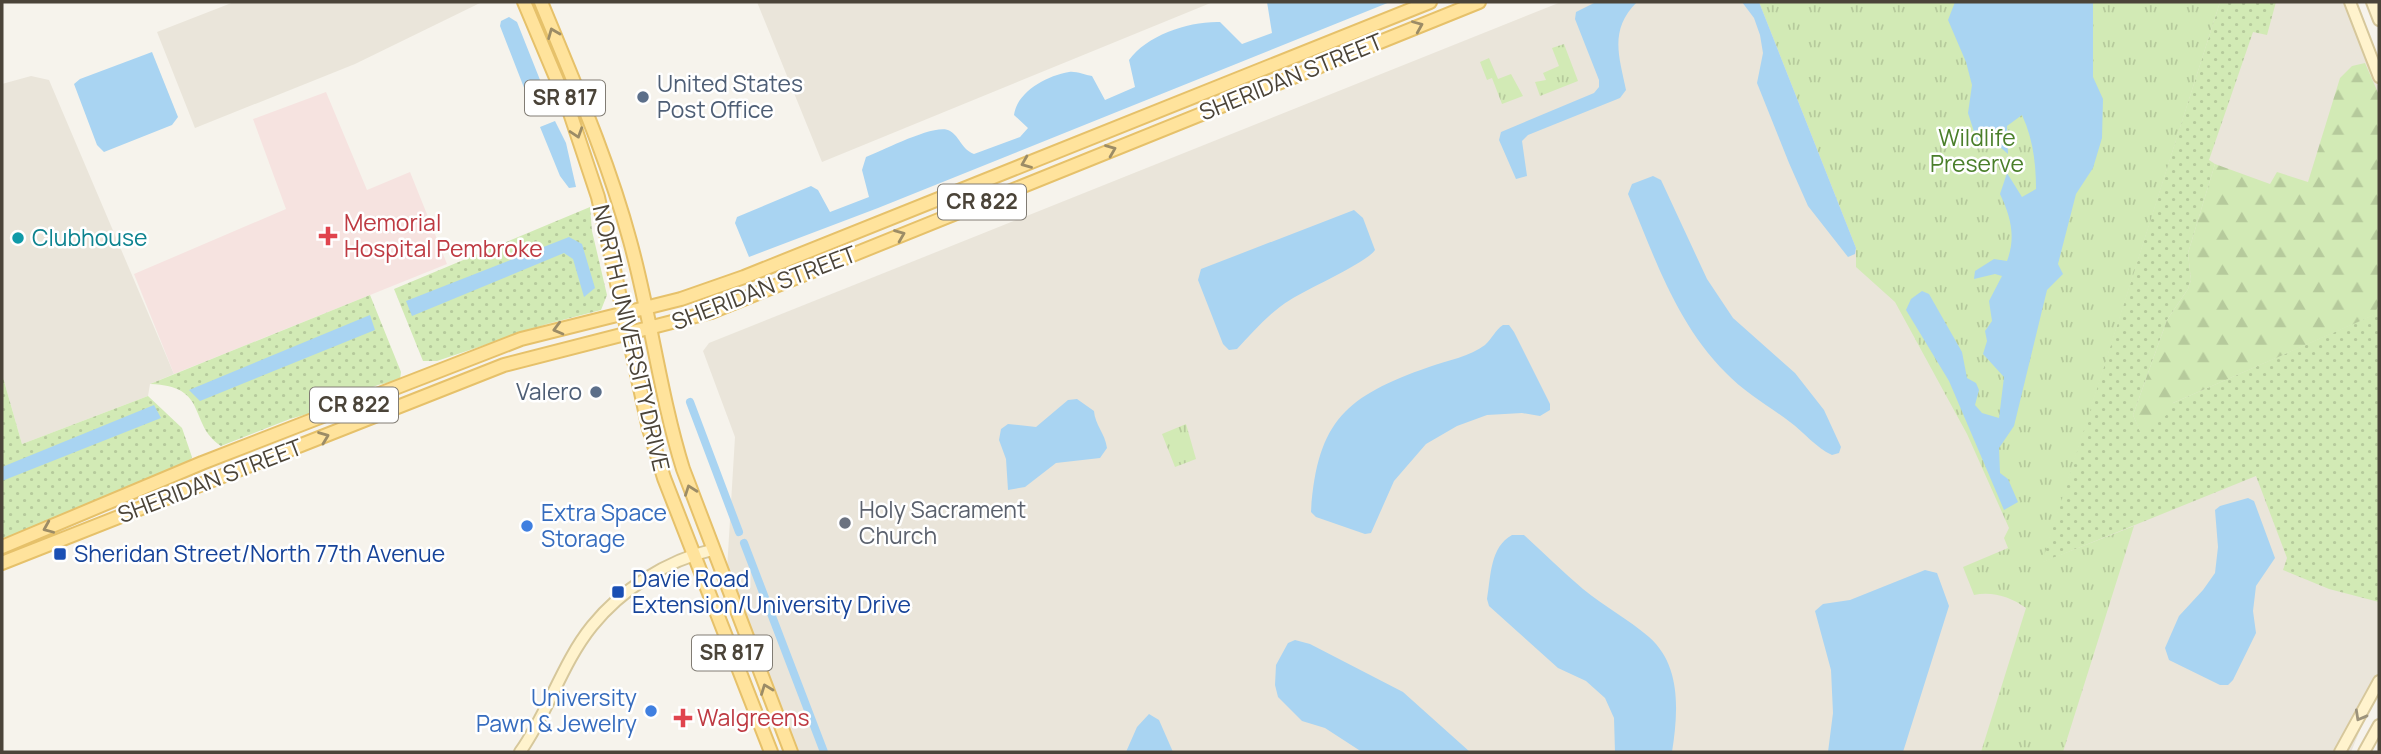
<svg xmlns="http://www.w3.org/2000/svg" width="2381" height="754" font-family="Manrope,sans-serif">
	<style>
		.residential { fill: #eae5da }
		.medical { fill: #f6e3e0 }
		.grass { fill: url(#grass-dots) }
		.forest { fill: url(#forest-firs) }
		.park { fill: url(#park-tufts) }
		.water { fill: #a9d4f2 }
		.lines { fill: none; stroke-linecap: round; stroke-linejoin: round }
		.canal { stroke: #a9d4f2; stroke-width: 8 }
		.secondary-casing { stroke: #d6c79b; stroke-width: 14 }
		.primary-casing { stroke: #e6c16a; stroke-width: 16 }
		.secondary { stroke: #fff3cd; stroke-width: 10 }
		.primary { stroke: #ffe39c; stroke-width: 12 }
		.oneway { stroke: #9c8c66 }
		.oneway2 { stroke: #9c937c }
		.service-dot { fill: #5c6f8a; stroke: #fff; stroke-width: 2.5 }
		.health-dot { fill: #e0444e; stroke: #fff; stroke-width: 2.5 }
		.culture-dot { fill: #0f9aa8; stroke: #fff; stroke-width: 2.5 }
		.worship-dot { fill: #6b7280; stroke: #fff; stroke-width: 2.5 }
		.shop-dot { fill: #3f7fe0; stroke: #fff; stroke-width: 2.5 }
		.transit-dot { fill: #1a4fb4; stroke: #fff; stroke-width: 2.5 }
		.labels { text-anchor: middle; stroke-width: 5; stroke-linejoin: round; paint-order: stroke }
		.shield { fill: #fff; stroke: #817c74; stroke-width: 2 }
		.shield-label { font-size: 21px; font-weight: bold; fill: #4b4439 }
		.street-label { font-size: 23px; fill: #4b4439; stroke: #fff }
		.service-label { font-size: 23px; fill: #4e5e75; stroke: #fff; text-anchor: start }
		.park-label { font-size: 23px; fill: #4a7f2a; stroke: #fff }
		.health-label { font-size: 23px; fill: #be3a42; stroke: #fff; text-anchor: start }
		.culture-label { font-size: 23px; fill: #0d838f; stroke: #fff; text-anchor: start }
		.worship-label { font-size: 23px; fill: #5b616d; stroke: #fff; text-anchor: start }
		.shop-label { font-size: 23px; fill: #366cbe; stroke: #fff; text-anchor: start }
		.transit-label { font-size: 23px; fill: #164399; stroke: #fff; text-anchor: start }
	</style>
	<defs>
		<pattern id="grass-dots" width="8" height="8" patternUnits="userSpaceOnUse" patternTransform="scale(1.75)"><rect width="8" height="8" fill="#d2eab5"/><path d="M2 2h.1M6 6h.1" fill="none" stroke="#b6ca9c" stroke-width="1.8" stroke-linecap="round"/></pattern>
		<pattern id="forest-firs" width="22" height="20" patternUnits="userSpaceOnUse" patternTransform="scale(1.75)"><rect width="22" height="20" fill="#d2eab5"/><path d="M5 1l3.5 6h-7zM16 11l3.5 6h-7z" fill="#b6ca9c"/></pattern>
		<pattern id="park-tufts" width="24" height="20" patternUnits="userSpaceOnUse" patternTransform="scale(1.75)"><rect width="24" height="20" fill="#d2eab5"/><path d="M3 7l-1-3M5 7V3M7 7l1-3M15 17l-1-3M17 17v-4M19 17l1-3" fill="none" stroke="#b6ca9c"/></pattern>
	</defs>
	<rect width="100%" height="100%" fill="#f6f3ec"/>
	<path class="residential" d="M234,2h245l1,1 -125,61 -160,64 -38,-96z
		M757,2h456l-391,160z
		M1561,2h782l36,86v596l-28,68h-1560l-65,-166 9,-149 -32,-86 6,-8z
		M31,76l18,4 125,294 -24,10 -2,12 -126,48 -20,-70v-290z"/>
	<path class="medical" d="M326,92l41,98 43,-18 37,92 -273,110 -40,-100 152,-65 -33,-90z"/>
	<path class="grass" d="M2220,2h56l-9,33 -14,-3 -44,128 6,4 -27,89 3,27 -3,9 -21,31 -34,95 8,18 32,-30 200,-88 6,-11v298l-50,-13 -46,-19 4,-12 -31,-82 -215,87z
		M590,207l2,24 15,64 -6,15 -54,14 -110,37h-14l-29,-72z
		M370,295l31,77 -1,8 -22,5 -35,14 -8,7 -45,13 -69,27c-34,-23 -11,-60 -71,-62z
		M2,374l20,70 126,-48 34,32 10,29 -3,6 -187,76z"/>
	<path class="forest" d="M2365,63l14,32v209l-5,11 -201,88 -4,10 -28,21 -8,-19 34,-95 21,-31 3,-9 -3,-27 27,-89 55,20 7,-12 31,10 32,-104 12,-12z"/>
	<path class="park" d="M1759,2h461l-178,560 92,-36 -71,226h-82l45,-144c-15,-11 -34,-17 -52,-13l-11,-28 45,-19 -4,-10 5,-10 -42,-94 -72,-132 -39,-35v-19z
		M1564,44l14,37 -38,15 -5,-14 11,-2 -3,-7 16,-7 -7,-18z
		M1489,58l9,21 13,-5 12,22 -21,8 -10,-26 -5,2 -7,-18z
		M1186,424l10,35 -21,8 -13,-33z"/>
	<path class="water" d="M1267,2h123l-512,206 -129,49 -14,-34 2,-6 74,-31 7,4 12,22 39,-15 -7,-27 4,-13c16,-6 71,-35 84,-26 11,7 11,18 24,23l46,-17 8,-9 -14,-13c3,-23 32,-39 55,-43 7,-1 16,3 23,4l13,24 30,-13 -6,-27c18,-25 60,-39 91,-38l22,22 30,-11z
		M1596,2h41c-28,28 -18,54 -11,88l-6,8 -92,37 -6,6 5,35 -11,3 -17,-39 2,-8 93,-39 5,-6v-7l-24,-61 1,-7z
		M1742,2h17l97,246 -1,6 -7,3 -40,-51 -19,-43 -32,-80 6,-30 -3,-18 -6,-17z
		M1955,2h138v75l10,22 -1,39 -9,30 -17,26 -18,70 5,10 -16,16 -33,136 -15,22 1,25 8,6 10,23 -14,8 -55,-129 -43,-71 5,-11 11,-8 7,3 33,58 5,26 9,5 3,7 -4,15 7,8 17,5 5,-41 -21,-23 4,-13 -2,-10 7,-10 -3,-20 13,-25 -7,-2 -21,5 1,-8 19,-12 13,2c9,-24 4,-44 -7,-67l7,-21 15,24 14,-8c0,-26 -3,-50 -14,-74l-15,11 1,28 -15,-13h-16l-9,-28 4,-28 -6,-23 -18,-42z
		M509,17l8,5 29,73v6l-10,5 -8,-8 -28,-72 1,-5z
		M152,52l26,65 -6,8 -68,27 -7,-7 -23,-61 6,-5z
		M555,121l11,22 10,44 -7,1 -9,-12 -20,-49z
		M1653,176l8,4 46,99 26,39 62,55 29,37 17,37 -2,6 -7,2c-16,-7 -28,-23 -42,-33 -21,-16 -46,-30 -64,-49 -50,-50 -71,-115 -98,-179l4,-10z
		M1354,210l9,8 12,32c-7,12 -68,39 -85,50 -20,12 -38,33 -53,49l-8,1 -6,-6 -25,-64 3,-11z
		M569,237l13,7 13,44 -11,9 -11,-38 -9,-6 -152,63 -6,-15z
		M370,315l5,15 -175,71 -11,-11z
		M1503,325h6l5,7 36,72v6l-10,6 -18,-3 -35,2 -30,11 -31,18 -32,37 -23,52 -6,1 -49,-17 -5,-5c6,-91 35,-116 118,-145 17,-6 42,-11 56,-22 7,-6 10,-15 18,-20z
		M1077,399l17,12c1,14 11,22 13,37l-7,10 -44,5 -31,24 -17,3 -2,-31 -7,-19 2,-11 7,-5 28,3 32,-27z
		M154,405l7,13 -159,63v-14z
		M2248,498l6,3 21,57 -19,28 -3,25 3,22 -23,47 -5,5h-8l-51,-25 -4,-12 14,-32 24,-26 12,-17 3,-26 -3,-37 5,-4z
		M1512,535h12c20,18 39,37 59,54 21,17 45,30 66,48 33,29 29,76 23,115h-57l-1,-34 -9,-20 -19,-17 -28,-13 -69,-62 -2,-7c4,-23 3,-52 25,-64z
		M1925,570l12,3 12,33 -46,146h-75l5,-39 -2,-43 -16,-59 8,-7 27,-4z
		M1295,640l15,4 93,48 67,60h-108l-37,-24 -23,-7 -24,-24 -3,-12 1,-20 12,-22z
		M1149,714l10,6 14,32h-47l11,-25z"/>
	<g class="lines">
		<path class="canal" d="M690,402l49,130
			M744,543l80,209"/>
		<g class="secondary-casing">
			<path id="secondary" d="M2350,2l29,75
				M2372,2l7,18
				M520,752c28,-39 42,-89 72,-126 29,-36 75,-66 120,-76
				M2340,752l39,-71
				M2364,752l15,-27"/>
		</g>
		<g class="primary-casing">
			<path id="primary" d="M524,2l43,102 31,93 51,232 15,49 107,274
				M541,2c32,78 67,157 89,239 21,76 30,154 53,228l108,283
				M2,547l200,-84 319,-124 160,-40 63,-22 686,-275
				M2,563l502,-198 207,-53 768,-310"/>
		</g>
		<use href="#secondary" class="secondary"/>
		<use href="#primary" class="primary"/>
	</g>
	<defs><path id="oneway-chevron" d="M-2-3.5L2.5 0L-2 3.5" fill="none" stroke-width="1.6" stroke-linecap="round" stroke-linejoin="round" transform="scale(1.75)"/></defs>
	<g class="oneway">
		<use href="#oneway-chevron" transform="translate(1418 26) rotate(-23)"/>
		<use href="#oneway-chevron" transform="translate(553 33) rotate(-112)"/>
		<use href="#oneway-chevron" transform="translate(577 133) rotate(72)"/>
		<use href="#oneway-chevron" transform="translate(1111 150) rotate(-22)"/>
		<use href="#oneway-chevron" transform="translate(1026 163) rotate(158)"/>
		<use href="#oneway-chevron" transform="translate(900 235) rotate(-22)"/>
		<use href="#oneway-chevron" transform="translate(558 329) rotate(165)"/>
		<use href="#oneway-chevron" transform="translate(324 437) rotate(-21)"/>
		<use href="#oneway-chevron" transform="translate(690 490) rotate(-110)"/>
		<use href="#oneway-chevron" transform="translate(48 528) rotate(157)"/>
		<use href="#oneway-chevron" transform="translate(766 689) rotate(-111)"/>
	</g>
	<use class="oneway2" href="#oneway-chevron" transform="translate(2360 716) rotate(119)"/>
	<g class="service-dot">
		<circle cx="643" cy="97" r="7"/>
		<circle cx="596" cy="392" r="7"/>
	</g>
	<g class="health-dot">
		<path d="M324.5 225.5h7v7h7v7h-7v7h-7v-7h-7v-7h7z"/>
		<path d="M679.5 707.5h7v7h7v7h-7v7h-7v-7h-7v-7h7z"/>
	</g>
	<circle class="culture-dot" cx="18" cy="238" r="7"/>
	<circle class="worship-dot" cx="845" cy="523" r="7"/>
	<g class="shop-dot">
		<circle cx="527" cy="526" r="7"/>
		<circle cx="651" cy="711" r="7"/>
	</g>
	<g class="transit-dot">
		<rect x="53" y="547" width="14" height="14" rx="3.5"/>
		<rect x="611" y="585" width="14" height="14" rx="3.5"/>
	</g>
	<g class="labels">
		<g class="shield">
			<rect x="525" y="80.5" width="80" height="35" rx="5"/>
			<rect x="938" y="184.5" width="88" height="35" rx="5"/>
			<rect x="310" y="387.5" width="88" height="35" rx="5"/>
			<rect x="692" y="635.5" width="80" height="35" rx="5"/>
		</g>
		<g class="shield-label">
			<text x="565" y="105">SR 817</text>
			<text x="982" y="209">CR 822</text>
			<text x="354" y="412">CR 822</text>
			<text x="732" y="660">SR 817</text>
		</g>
		<g class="street-label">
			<text transform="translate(1291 77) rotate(-22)" y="8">SHERIDAN STREET</text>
			<text transform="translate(764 288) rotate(-21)" y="8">SHERIDAN STREET</text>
			<text transform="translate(631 338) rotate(77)" y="8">NORTH UNIVERSITY DRIVE</text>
			<text transform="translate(210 481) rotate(-21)" y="8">SHERIDAN STREET</text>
		</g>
		<g class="service-label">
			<text x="657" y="92">United States<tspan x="657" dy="26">Post Office</tspan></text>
			<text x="582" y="400" text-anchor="end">Valero</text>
		</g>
		<g class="park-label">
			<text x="1977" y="146">Wildlife<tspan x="1977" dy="26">Preserve</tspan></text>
		</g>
		<g class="health-label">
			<text x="344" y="231">Memorial<tspan x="344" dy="26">Hospital Pembroke</tspan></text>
			<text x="697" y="726">Walgreens</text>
		</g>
		<g class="culture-label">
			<text x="32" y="246">Clubhouse</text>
		</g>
		<g class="worship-label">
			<text x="859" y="518">Holy Sacrament<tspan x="859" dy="26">Church</tspan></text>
		</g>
		<g class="shop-label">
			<text x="541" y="521">Extra Space<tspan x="541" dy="26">Storage</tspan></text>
			<text x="637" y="706" text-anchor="end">University<tspan x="637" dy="26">Pawn &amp; Jewelry</tspan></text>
		</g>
		<g class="transit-label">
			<text x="74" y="562">Sheridan Street/North 77th Avenue</text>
			<text x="632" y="587">Davie Road<tspan x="632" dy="26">Extension/University Drive</tspan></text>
		</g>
	</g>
	<rect width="2381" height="754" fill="none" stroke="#4b4439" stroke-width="7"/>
</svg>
